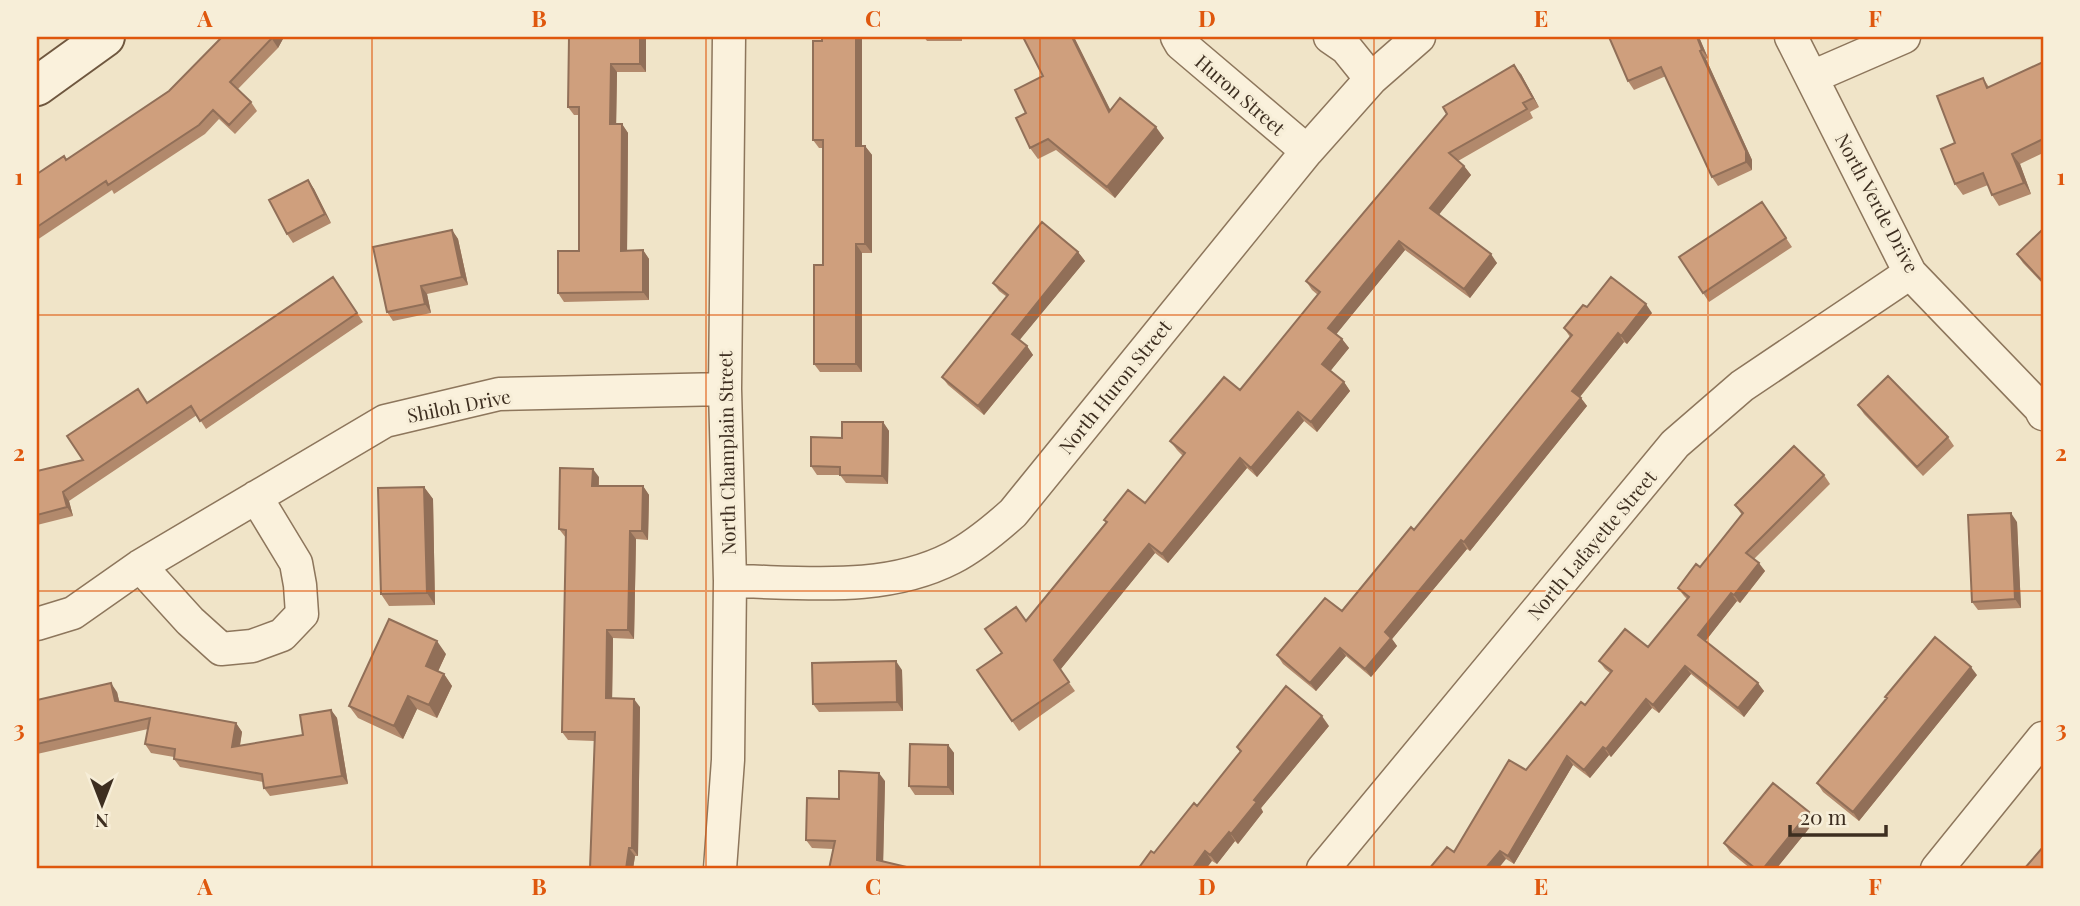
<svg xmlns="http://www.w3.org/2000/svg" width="2080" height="906" font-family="'Playfair Display',serif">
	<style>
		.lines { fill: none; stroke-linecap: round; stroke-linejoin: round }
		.street-casing { stroke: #8d765c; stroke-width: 35 }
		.secondary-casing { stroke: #6f573f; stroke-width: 42 }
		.street { stroke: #faf1dc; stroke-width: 32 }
		.secondary { stroke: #faf1dc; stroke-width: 38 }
		.wall { fill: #b2896c }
		.shaded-wall { fill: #916f58 }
		.building { fill: #cf9f7d; stroke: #916f58; stroke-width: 2 }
		.grid { fill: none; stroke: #df570d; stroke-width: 2; stroke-opacity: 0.55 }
		.labels { text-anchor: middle; stroke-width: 6; stroke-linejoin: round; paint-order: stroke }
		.street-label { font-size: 19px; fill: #3d2e20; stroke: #f7eed8 }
		.neatline { fill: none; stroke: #df570d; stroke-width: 2.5 }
		.grid-label { font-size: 23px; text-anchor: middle; font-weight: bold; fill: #df570d }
	</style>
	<rect width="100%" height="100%" fill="#f0e4c8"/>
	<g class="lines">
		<g class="street-casing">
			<path id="street" d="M1177,37l4,7 126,107
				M1330,37l16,11 25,31
				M1791,37l119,236 130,135 3,6
				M1812,77l92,-40
				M140,566l50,55 31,28 31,-3 30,-11 20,-21 -2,-29 -4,-22 -40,-66
				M730,581c74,1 154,12 222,-23 23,-12 42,-28 61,-45l294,-362 64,-72 48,-42
				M37,624l36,-11 67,-47 245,-145 114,-27 226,-5
				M720,869l8,-109 2,-179 -5,-192 4,-352
				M1323,869l352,-425 67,-58 168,-113
				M1937,869l106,-131"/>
		</g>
		<g class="secondary-casing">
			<path id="secondary" d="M37,86l68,-49"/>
		</g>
		<use href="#street" class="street"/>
		<use href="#secondary" class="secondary"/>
	</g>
	<path class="wall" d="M222,37h62l-6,11 -40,41 13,13 6,9 -22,23 -16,-15 -14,15 -91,60 -2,-4 -75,50v-66l29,-14 103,-69z
		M569,37h77v35h-29l-1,52h6l6,9 -1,118 16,-1 6,9v41l-85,2 -6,-9 21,-42v-136h-5l-6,-8z
		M862,37v109h3l7,9v98h-10v119h-42l-6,-8 9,-99v-117h-4l-6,-8 9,-99z
		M924,37h38v4h-35z
		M1023,37h51l36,73 54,28 -49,60 -59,-48 -18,9 -8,-11 -4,-35 17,-37z
		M1699,37l9,21 -2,1 46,101v10l-34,16 -6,-9 -46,-101 -32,14 -6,-9z
		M2043,62v91l-23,11 11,30 -32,12 -7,-11 -4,-10 -25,10 -8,-11 28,-106 6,9z
		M1521,74l18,33 -9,5 3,6 -75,43 6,5 7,9 -32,39 58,49 -27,35 -65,-48 -69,84 6,5 7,9 -19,23 14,11 6,9 -33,41 -13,-11 -47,56 -10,-9 -79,95 -13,-10 -95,117 15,21 -56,40 -42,-61 25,-17 24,-32 80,-99 -2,-2 41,-17 38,-47 -6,-6 -7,-9 70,-51 78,-95 -6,-5 -6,-9z
		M308,180l6,9 17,34 -38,20 -6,-9z
		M1762,202l30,45 -83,55 -30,-45z
		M2043,229v55l-20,-21 -6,-9z
		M452,230l6,9 10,46 -41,9 4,19 -38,8 -6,-9z
		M1078,252l7,9 -66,79 8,6 6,9 -49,60 -36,-30 -6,-8 65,-80 -8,-6 -6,-8z
		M333,277l30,45 -157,107 -9,-14 -128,86 4,15 -36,9v-54l46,-11 64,-57z
		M1587,307l65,6 -25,31 -3,-2 -44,55 7,9 -117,145 -3,-2 -75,90 5,7 -26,31 -25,-21 -30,35 -33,-27 -6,-9 65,-44 72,-81 156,-193 -6,-9z
		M1858,405l90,32 6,9 -31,30 -59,-62z
		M883,422l6,9 -1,53 -42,-1 -6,-8h-23l-6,-9 31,-28z
		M1824,475l6,9 -76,75 11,12 -25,32 -3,-2 -32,40 59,50 -20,26 -53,-43 -32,39 -7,-5 -41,49 -2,-2 -19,23 -17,-13 -59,99 -8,-5 -52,-7 131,-147 25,-32 -5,-4 -6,-8 49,-14 39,-48 -3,-3 -6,-8 22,-21 42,-52 -7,-10z
		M599,477v9h44l6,9 -1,45 -12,-1 -2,100 -21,-1 -1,60 28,9 -2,149h-3l-2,13 -39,-128 -26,-1 -6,-8 4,-194 -7,-9z
		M424,487l9,12 2,106 -46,1 -8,-12z
		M2017,522l4,86 -43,2 -6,-8z
		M446,654l-8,17 6,3 8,12 -15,32 -20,-9 -14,30 -45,-21 -9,-12z
		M902,670l1,41 -84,1 -6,-8z
		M1977,675l-118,146 -36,-29 -6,-9 69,-84z
		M117,692l2,9 117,22 6,9 -2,14 63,-11 28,-25 6,8 11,66 -78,12 -6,-8 -1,-6 -83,-15 -6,-8v-2l-23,-4 -6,-9 3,-15 -111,25v-54z
		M1329,726l-68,82 2,4 -25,32 -3,-3 -18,23 -5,-3 -58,-8 43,-47 43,-54 -3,-5z
		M948,745l6,8v42h-39l-6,-9z
		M885,781l-2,81 -54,7 4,-20 -21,-1 -6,-8 33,-41z
		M1815,821l-39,48h-25l-21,-17 -6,-9z"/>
	<path class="shaded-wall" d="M273,37h11l-6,11 -6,-9z
		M640,37h6v35l-6,-8z
		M856,37h6v118l-6,-9z
		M1072,37h2l43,86 -8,-11z
		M1697,37h2l9,21 -6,-8z
		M1700,51l6,8 46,101v10l-6,-8z
		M611,64l6,8 -1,61 -6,-9z
		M1514,65l7,9 18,33 -6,-9z
		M622,124l6,9 -1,126 -6,-8z
		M1156,127l8,11 -49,60 -8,-11z
		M865,146l7,9v98l-7,-9z
		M2012,154l8,10 11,30 -7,-11z
		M1464,166l7,9 -34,42 -7,-9z
		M308,180l6,9 17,34 -6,-9z
		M452,230l6,9 10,46 -6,-8z
		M1399,241l6,9 -71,87 -6,-9z
		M856,244l6,9v119l-6,-8z
		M643,250l6,9v41l-6,-8z
		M1078,252l7,9 -67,81 -6,-8z
		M1491,254l6,9 -27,35 -6,-9z
		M421,286l6,8 4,19 -6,-9z
		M1646,304l6,9 -25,31 -6,-8z
		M1618,333l6,9 -46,57 -6,-8z
		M1342,339l7,9 -21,26 -6,-10z
		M1027,346l6,9 -49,60 -6,-9z
		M1344,382l6,9 -33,41 -6,-10z
		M1581,398l6,8 -117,145 -6,-9z
		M1298,412l6,9 -47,56 -6,-9z
		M883,422l6,9 -1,53 -6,-8z
		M1240,458l7,10 -79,95 -6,-9z
		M593,469l6,8 -1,17 -6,-8z
		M643,486l6,9 -1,45 -6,-9z
		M424,487l9,12 2,106 -8,-12z
		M63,492l6,9 4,15 -6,-9z
		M2011,513l6,9 4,86 -6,-9z
		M630,531l6,8 -2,100 -6,-9z
		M1461,540l6,9 -75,90 5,7 -26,31 -6,-8 20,-37z
		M1149,544l6,9 -95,117 -6,-10z
		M1759,563l6,8 -25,32 -6,-8z
		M1731,593l6,8 -33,42 -6,-8z
		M607,630l6,8 -1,69 -6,-9z
		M437,641l9,13 -11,24 -9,-12z
		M1340,648l6,8 -30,35 -6,-8z
		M896,661l6,9 1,41 -6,-9z
		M1685,666l6,8 -32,39 -6,-8z
		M1971,667l6,8 -118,146 -6,-9z
		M444,674l8,12 -15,32 -8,-13z
		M111,683l6,9 4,17 -6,-8z
		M1758,683l6,8 -20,26 -6,-9z
		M408,696l9,13 -14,30 -9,-13z
		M634,699l6,8 -2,149 -6,-8z
		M1646,699l6,9 -41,49 -5,-8z
		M331,710l6,8 11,66 -6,-8z
		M1322,716l7,10 -68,82 2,4 -25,32 -7,-10 23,-34z
		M236,723l6,9 -4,24 -6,-9z
		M948,745l6,8v42l-6,-8z
		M1603,747l6,8 -19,23 -6,-8z
		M1567,756l6,9 -59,99 -6,-8z
		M879,773l6,8 -2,88 -6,-9z
		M1809,812l6,9 -39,48h-13z
		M1229,832l6,9 -18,23 -7,-9z
		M629,848l6,8 -2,13h-7z
		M1205,851l7,10 -6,8h-14z
		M1500,851l6,8 -8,10h-13z"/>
	<path class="building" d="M222,37h51l-43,45 21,20 -22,23 -16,-15 -14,15 -91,60 -2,-4 -69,46v-53l27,-18 2,4 103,-69z
		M569,37h71v27h-29l-1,60h12l-1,127 22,-1v42l-85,1v-42h21v-144h-11z
		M822,37h34v109h9v98h-9v120h-42v-99h9v-125h-10v-99h9z
		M1023,37h49l37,75 11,-14 36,29 -49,60 -59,-48 -18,9 -14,-30 10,-5 -11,-23 28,-14z
		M1609,37h88l5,13 -2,1 46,100v11l-34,15 -51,-110 -33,14z
		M2043,62v77l-31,15 12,29 -32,12 -9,-22 -28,11 -14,-35 14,-6 -18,-47 46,-18 4,10z
		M1514,65l19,33 -10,5 4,6 -78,44 15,13 -34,42 61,46 -27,35 -65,-48 -71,87 14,11 -20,25 22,18 -33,40 -13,-10 -47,56 -11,-10 -78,96 -13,-10 -95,116 15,22 -57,39 -35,-51 25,-17 -17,-24 31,-22 10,14 81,-99 -3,-2 24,-30 17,13 40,-50 -15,-12 54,-64 16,13 80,-98 -14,-11 141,-167 -4,-7z
		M308,180l17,34 -38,20 -18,-34z
		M1762,202l24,36 -83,55 -24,-36z
		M1042,222l36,30 -66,82 15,12 -49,60 -36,-29 66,-82 -15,-12z
		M2043,229v53l-26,-28z
		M452,230l10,47 -41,9 4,18 -38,8 -14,-65z
		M333,277l24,36 -157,108 -9,-15 -128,86 4,15 -30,8v-44l46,-11 -16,-24 71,-47 9,14z
		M1611,277l35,27 -25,32 -3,-3 -46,58 9,7 -117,144 -3,-2 -76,92 6,6 -26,31 -25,-21 -30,35 -33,-28 48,-57 17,13 69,-84 3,3 158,-195 -8,-7 19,-23 4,2z
		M1888,376l60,61 -31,30 -59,-62z
		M842,422h41l-1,54 -42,-1v-8l-29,-1v-29l31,1z
		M1794,446l30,29 -78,78 13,10 -25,32 -3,-2 -33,42 60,48 -20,25 -53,-42 -32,39 -7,-6 -40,50 -3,-2 -19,23 -17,-14 -59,100 -8,-5 -15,18h-56l18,-22 7,5 55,-92 17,10 55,-68 4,3 27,-34 -13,-10 26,-32 23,18 41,-50 -11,-9 18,-24 4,3 43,-54 -8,-8z
		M560,468l33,1 -1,17h51l-1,45h-12l-2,99h-21l-1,68 28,1 -2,149h-3l-3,21h-36l5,-137h-33l4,-202 -7,-1z
		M424,487l3,106 -46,1 -3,-106z
		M2011,513l4,86 -43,3 -4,-87z
		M389,619l48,22 -11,25 18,8 -15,31 -21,-9 -14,30 -45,-20z
		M1935,637l36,30 -118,145 -36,-29 70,-85 -2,-1z
		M896,661l1,41 -84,2 -1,-41z
		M111,683l4,18 121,22 -4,24 71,-12 -3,-20 31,-5 11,66 -78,12 -2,-14 -88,-15 1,-10 -30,-5 5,-26 -113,26v-44z
		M1286,686l36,30 -68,84 3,2 -26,32 -2,-2 -19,23 -5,-4 -13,18h-54l13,-18 3,2 40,-50 3,3 44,-55 -4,-4z
		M910,744l38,1v42l-39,-1z
		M839,771l40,2 -2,87 38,9h-86l6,-28 -29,-1 1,-42 32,1z
		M1773,783l36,29 -46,57h-7l-32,-26z
		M2043,847v22h-19z"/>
	<path class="grid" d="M372,37v832M706,37v832M1040,37v832M1374,37v832M1708,37v832M37,315h2006M37,591h2006"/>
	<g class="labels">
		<g class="street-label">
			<text transform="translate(1240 95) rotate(41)" y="7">Huron Street</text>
			<text transform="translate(1877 203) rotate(62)" y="7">North Verde Drive</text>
			<text transform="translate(1115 387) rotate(-51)" y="7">North Huron Street</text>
			<text transform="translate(459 406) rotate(-11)" y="7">Shiloh Drive</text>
			<text transform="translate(727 453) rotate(-91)" y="7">North Champlain Street</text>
			<text transform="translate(1592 545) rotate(-50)" y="7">North Lafayette Street</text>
		</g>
	</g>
	<rect width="2080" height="906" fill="none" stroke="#f7eed8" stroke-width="77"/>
	<g transform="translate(102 804) rotate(180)" stroke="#f7eed8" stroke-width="5" paint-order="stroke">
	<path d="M0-5L12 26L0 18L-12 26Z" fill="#3d2e20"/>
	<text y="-10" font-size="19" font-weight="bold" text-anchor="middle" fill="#3d2e20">N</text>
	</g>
	<path d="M1790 825v10h96v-10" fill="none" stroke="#3d2e20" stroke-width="3.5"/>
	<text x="1800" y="825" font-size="21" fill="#3d2e20" stroke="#f7eed8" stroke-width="5" paint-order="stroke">20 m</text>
	<rect x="38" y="38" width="2004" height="829" class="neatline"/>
	<g class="grid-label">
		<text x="205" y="27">A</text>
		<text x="539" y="27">B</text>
		<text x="873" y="27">C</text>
		<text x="1207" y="27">D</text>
		<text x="1541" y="27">E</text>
		<text x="1875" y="27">F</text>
		<text x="19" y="185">1</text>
		<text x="2061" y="185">1</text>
		<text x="19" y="461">2</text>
		<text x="2061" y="461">2</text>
		<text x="19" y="737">3</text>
		<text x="2061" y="737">3</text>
		<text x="205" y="895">A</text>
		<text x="539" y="895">B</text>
		<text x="873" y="895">C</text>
		<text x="1207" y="895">D</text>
		<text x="1541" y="895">E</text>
		<text x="1875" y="895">F</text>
	</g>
</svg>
